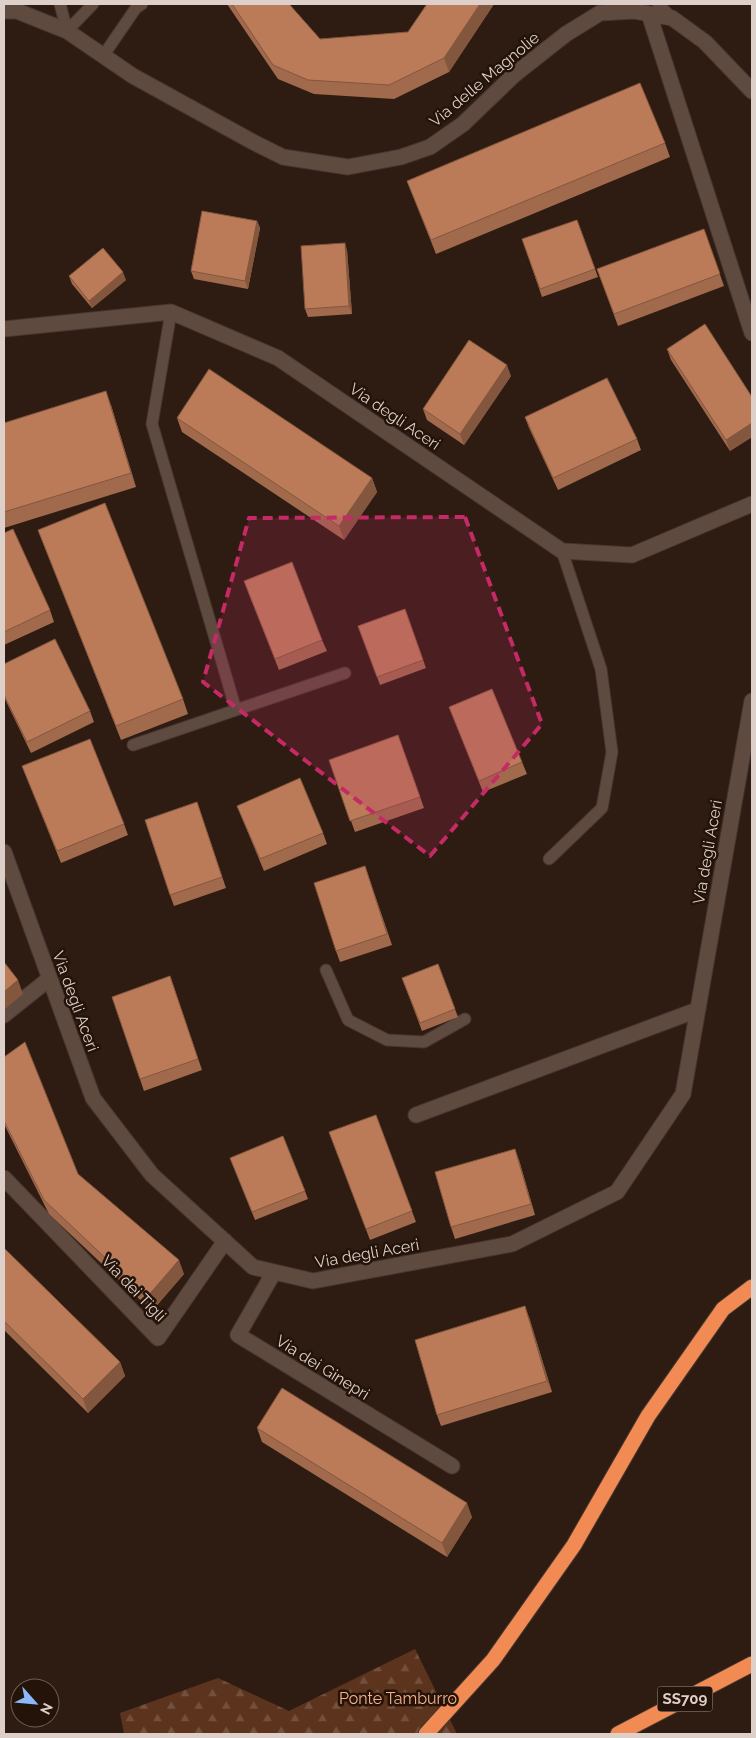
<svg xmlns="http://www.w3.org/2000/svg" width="756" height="1738" font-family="Raleway,sans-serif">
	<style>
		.forest { fill: url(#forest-firs) }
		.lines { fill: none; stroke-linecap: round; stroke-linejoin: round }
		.lane-casing { stroke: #463631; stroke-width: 13 }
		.street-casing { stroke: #463631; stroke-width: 17 }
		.highway-casing { stroke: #463631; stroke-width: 17 }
		.lane { stroke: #5f4a3f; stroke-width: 11 }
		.street { stroke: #5f4a3f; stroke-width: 15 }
		.highway { stroke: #f18b53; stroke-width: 15 }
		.wall { fill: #a16a4d }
		.shaded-wall { fill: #83563e }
		.building { fill: #bb7b59; stroke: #83563e }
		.marked { fill: #c52a66; fill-opacity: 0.2; stroke: #c52a66; stroke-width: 4; stroke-dasharray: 10 6; stroke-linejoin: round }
		.labels { text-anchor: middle; stroke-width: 5; stroke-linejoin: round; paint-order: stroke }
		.shield { fill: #241309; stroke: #a69790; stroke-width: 1 }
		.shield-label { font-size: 15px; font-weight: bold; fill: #ddd0ca }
		.street-label { font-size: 16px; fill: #ddd0ca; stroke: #241309 }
		.park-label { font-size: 16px; fill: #f8af8a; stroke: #241309 }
	</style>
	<defs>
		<pattern id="forest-firs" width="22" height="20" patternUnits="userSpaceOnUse" patternTransform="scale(1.25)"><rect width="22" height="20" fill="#5c341e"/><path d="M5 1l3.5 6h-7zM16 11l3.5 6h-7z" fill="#73503d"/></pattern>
	</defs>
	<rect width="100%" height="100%" fill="#2e1c12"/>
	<path class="forest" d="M415,1649l42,85h-333l-4,-21 98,-35 71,33z"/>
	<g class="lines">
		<g class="lane-casing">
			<path id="lane" d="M60,4l7,27
				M658,4l14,14
				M67,31l26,-27
				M103,56l33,-48 6,-4
				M171,312l-19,112 84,286
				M133,745l212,-72
				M549,859l53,-51 10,-56 -11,-83 -39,-118
				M326,970l22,50 39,20 37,2 41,-23"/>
		</g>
		<g class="street-casing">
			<path id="street" d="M4,11h13l50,20 66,45 120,66 30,15 65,10 53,-10 29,-10 33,-23 51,-49 52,-41 34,-21 34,-2 38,7 33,24 47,49
				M649,14l103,319
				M4,329l167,-17 107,46 284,193 70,4 120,-51
				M4,852l89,246 59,77 101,92 60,14 199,-37 105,-52 66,-98 69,-393
				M4,1015l45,-36
				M416,1115l281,-105
				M4,1178l154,160 67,-97
				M274,1272l-36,63 214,131"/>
		</g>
		<g class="highway-casing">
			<path id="highway" d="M426,1734l67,-74 81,-115 74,-129 75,-107 29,-22
				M618,1734l134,-70"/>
		</g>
		<use href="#lane" class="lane"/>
		<use href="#street" class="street"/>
		<use href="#highway" class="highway"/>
	</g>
	<path class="wall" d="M227,4h62l31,35 88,-7 19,-28h67l-45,68 -55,27 -80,-5 -36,-15z
		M665,143l5,14 -234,97 -29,-73z
		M577,220l21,57 -56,20 -20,-58z
		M257,221l3,7 -12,61 -54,-10 -3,-8z
		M704,229l20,57 -106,40 -21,-57z
		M347,250l5,64 -44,3 -3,-8z
		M69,276l57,4 -34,28 -20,-24z
		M667,349l85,48v40l-22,14 -59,-91z
		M511,376l-47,69 -37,-25 -4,-11z
		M111,405l25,82 -132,41v-105z
		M525,417l112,22 4,11 -83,40 -29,-62z
		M177,418l195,60 5,14 -33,48 -162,-108z
		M38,530l145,169 5,15 -67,26z
		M4,533l46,77 4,12 -50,23z
		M248,592l74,48 5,11 -48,19z
		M405,609l21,59 -46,17 -22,-59z
		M4,664l86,47 4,11 -63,31 -27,-56z
		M449,707l73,55 5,12 -44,18z
		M398,735l26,73 -69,24 -26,-72z
		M22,766l102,58 4,11 -67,28z
		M197,802l29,86 -52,18 -4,-11z
		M237,806l86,27 4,11 -63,27z
		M365,866l27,79 -52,17 -4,-11z
		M438,964l20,53 -36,14 -20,-53z
		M170,976l32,94 -58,21 -32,-94z
		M4,1057l74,117 106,100 -32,37 -103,-97 -45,-90z
		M376,1115l40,107 -46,18 -41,-108z
		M230,1158l75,33 3,8 -53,21z
		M519,1160l16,55 -80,24 -4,-12z
		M4,1248l116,114 5,14 -37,37 -84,-83z
		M529,1317l23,75 -111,34 -4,-11z
		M257,1428l215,89 -25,40 -185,-115z"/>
	<path class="shaded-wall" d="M480,4h14l-45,68 -5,-14z
		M257,221l3,7 -12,61 -3,-8z
		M345,243l2,7 5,64 -3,-8z
		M123,272l3,8 -34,28 -3,-7z
		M507,365l4,11 -47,69 -4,-11z
		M106,391l5,14 25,82 -5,-14z
		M752,423v14l-22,14 -4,-11z
		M372,478l5,14 -33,48 -5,-14z
		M18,980l5,14 -19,16v-18z
		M515,1149l4,11 16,55 -4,-11z
		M179,1260l5,14 -32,37 -5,-14z
		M525,1306l4,11 23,75 -5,-11z
		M120,1362l5,14 -37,37 -5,-14z
		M467,1503l5,14 -25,40 -5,-14z"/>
	<path class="building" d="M232,4h57l31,35 88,-7 19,-28h53l-36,54 -55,27 -81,-5 -35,-15z
		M640,83l25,60 -234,97 -24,-59z
		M202,211l55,10 -12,60 -54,-10z
		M577,220l18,49 -55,20 -18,-50z
		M704,229l16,45 -106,40 -17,-45z
		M345,243l4,63 -44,3 -4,-63z
		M103,248l20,24 -34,29 -20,-25z
		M705,324l47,73v26l-26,17 -59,-91z
		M469,340l38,25 -47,69 -37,-25z
		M209,369l163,109 -33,48 -162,-108z
		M607,378l30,61 -84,39 -28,-61z
		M106,391l25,82 -127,39v-89z
		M105,503l78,196 -67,27 -78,-196z
		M13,529l37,81 -46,22v-99z
		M292,562l30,78 -47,19 -31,-78z
		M405,609l18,51 -46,17 -19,-51z
		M55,639l35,72 -63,31 -23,-47v-31z
		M492,689l30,73 -43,19 -30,-74z
		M398,735l22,62 -70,24 -21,-61z
		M90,739l34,85 -67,27 -35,-85z
		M300,778l23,55 -63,26 -23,-53z
		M197,802l25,75 -52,18 -25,-75z
		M365,866l22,68 -51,17 -22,-68z
		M4,962l14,18 -14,12z
		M438,964l17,45 -35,14 -18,-45z
		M170,976l28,83 -58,20 -28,-82z
		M25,1042l53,132 101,86 -32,37 -103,-97 -40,-79v-64z
		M376,1115l36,96 -46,18 -37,-97z
		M283,1136l22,55 -53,21 -22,-54z
		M515,1149l16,55 -80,23 -16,-55z
		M4,1248l116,114 -37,37 -79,-78z
		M525,1306l22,75 -110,34 -22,-75z
		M282,1388l185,115 -25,40 -185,-115z"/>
	<path class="marked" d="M465,517l77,207 -112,132 -227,-174 46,-164z"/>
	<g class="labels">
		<rect class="shield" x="657.5" y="1686.5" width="55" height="25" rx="4"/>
		<g class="shield-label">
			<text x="685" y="1704">SS709</text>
		</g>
		<g class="street-label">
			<text transform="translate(484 79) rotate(-40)" y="6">Via delle Magnolie</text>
			<text transform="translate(395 416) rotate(34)" y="6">Via degli Aceri</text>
			<text transform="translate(707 852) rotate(-80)" y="6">Via degli Aceri</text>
			<text transform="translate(76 1001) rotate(70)" y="6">Via degli Aceri</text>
			<text transform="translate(367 1253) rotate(-10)" y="6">Via degli Aceri</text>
			<text transform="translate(134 1288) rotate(46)" y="6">Via dei Tigli</text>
			<text transform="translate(323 1367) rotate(32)" y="6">Via dei Ginepri</text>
		</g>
		<g class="park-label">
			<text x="398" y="1704">Ponte Tamburro</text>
		</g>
	</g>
	<rect width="756" height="1738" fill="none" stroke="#ddd0ca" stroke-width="10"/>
	<g transform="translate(35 1703) rotate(117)"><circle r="24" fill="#241309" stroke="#6e5f56"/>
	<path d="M0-4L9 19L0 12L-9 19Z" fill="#8cb9fc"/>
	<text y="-8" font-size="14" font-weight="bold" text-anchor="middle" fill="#ddd0ca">N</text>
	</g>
</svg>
